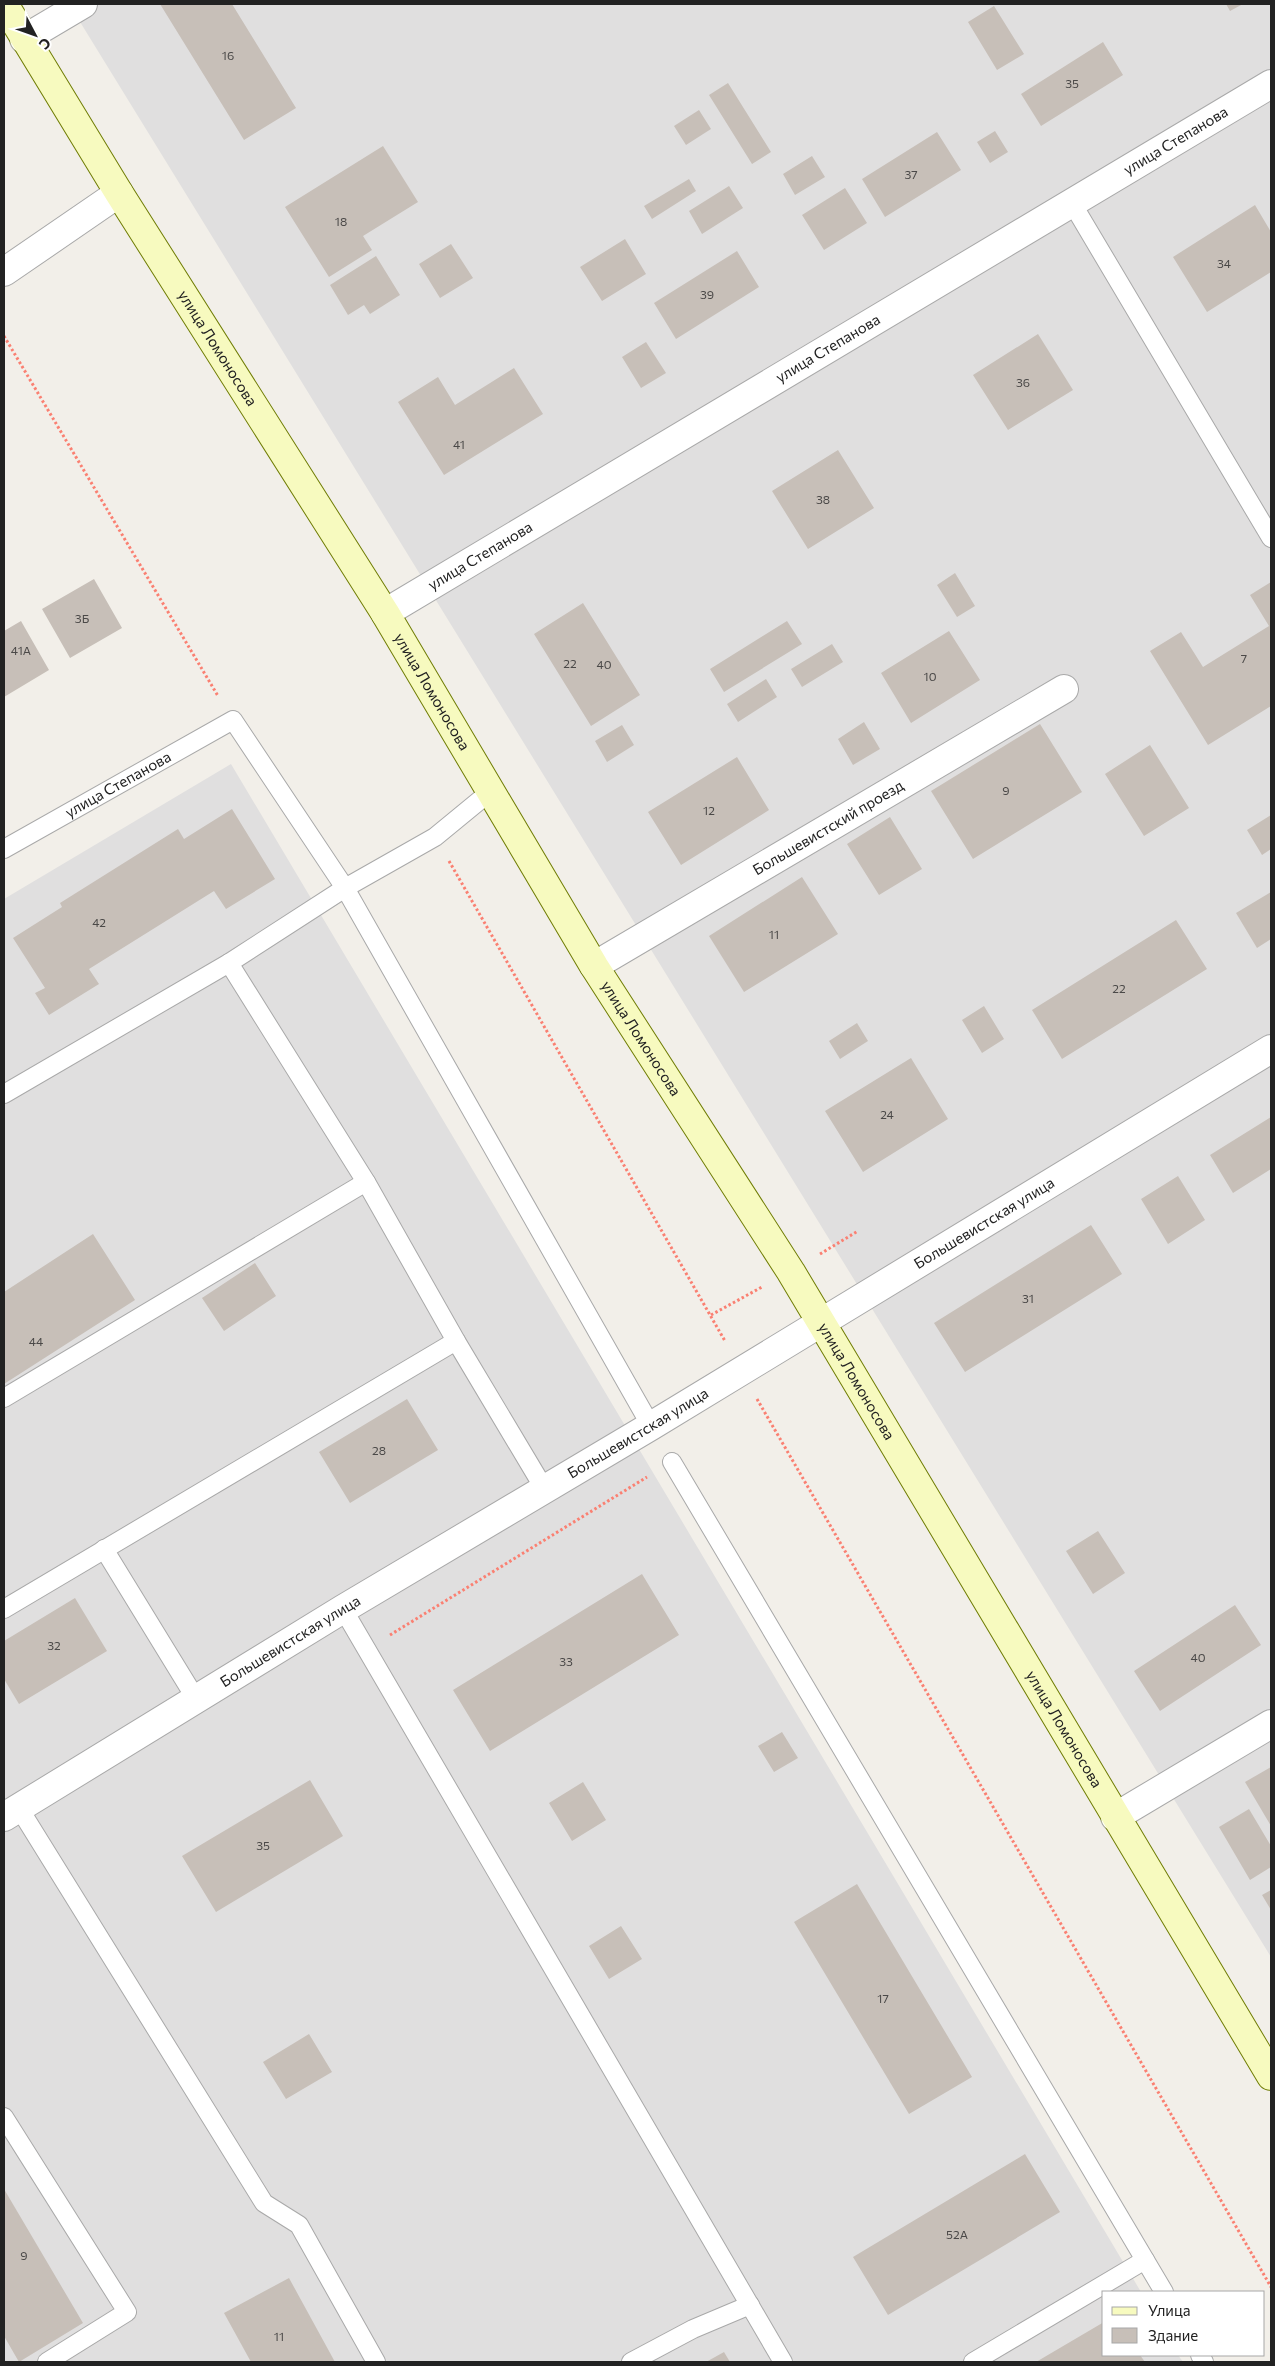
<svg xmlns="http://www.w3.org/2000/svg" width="1275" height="2366" font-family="Commissioner,sans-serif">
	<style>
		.residential { fill: #e0dfdf }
		.building { fill: #c7bfb8 }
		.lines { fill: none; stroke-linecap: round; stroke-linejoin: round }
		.lane-casing { stroke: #a9a9a9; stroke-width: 20 }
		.street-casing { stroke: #a9a9a9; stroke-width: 30 }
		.secondary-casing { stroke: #707d05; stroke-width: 30 }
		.path { stroke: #fa8072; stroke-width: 3; stroke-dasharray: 2.5 2.5; stroke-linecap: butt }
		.lane { stroke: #fff; stroke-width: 18 }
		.street { stroke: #fff; stroke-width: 28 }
		.secondary { stroke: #f7fabf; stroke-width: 28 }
		.labels { text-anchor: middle; stroke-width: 4.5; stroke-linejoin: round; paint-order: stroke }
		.number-label { font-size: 12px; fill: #4b4948 }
		.street-label { font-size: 15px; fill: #222; stroke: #fff }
	</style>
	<rect width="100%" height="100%" fill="#f2efe9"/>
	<path class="residential" d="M69,4h1202v1953z
		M231,764l910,1528h-37v63h74l5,7h-1179v-1463z"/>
	<path class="building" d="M160,4h72l64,104 -52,32z
		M1226,4h17l-13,7z
		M994,6l30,48 -27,16 -29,-48z
		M1103,42l20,33 -82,51 -20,-32z
		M728,83l43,69 -19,12 -43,-69z
		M699,110l12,19 -25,16 -12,-19z
		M995,131l13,21 -18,11 -13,-21z
		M937,132l24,38 -76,47 -23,-38z
		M383,146l35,56 -55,34 9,14 -43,27 -44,-70z
		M812,156l13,21 -30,18 -12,-21z
		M689,179l7,12 -44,28 -8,-13z
		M729,186l14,22 -41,26 -13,-23z
		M845,188l22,35 -43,27 -22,-35z
		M1255,205l16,27v40l-64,40 -34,-55z
		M625,239l21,35 -44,27 -22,-34z
		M451,244l22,34 -33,20 -21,-34z
		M737,251l22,36 -83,52 -22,-36z
		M376,256l24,39 -30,19 -6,-9 -16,10 -18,-30z
		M1038,334l35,56 -65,40 -35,-55z
		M646,342l20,31 -25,15 -19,-31z
		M514,368l29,46 -99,61 -46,-73 40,-25 17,28z
		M838,450l36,58 -66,41 -36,-58z
		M955,573l20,33 -18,11 -20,-32z
		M94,579l28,49 -52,30 -28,-49z
		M1271,582v124l-63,39 -58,-94 31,-19 22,35 66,-41 -19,-31z
		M583,603l57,92 -49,31 -57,-92z
		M21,621l28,49 -45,27v-66z
		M787,621l15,23 -78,48 -14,-23z
		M949,631l31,49 -69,43 -30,-50z
		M832,644l11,18 -41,25 -11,-18z
		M766,679l11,18 -39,25 -11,-18z
		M864,722l16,27 -27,16 -15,-26z
		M1040,724l42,68 -109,67 -42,-68z
		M622,725l12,20 -27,17 -12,-21z
		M1150,745l39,63 -45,28 -39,-62z
		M737,757l32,53 -88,55 -33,-53z
		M232,809l43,70 -49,30 -12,-18 -125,78 10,15 -50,31 -14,-22 10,-5 -32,-50 49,-31 -2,-4 118,-74 6,10z
		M1271,815v34l-9,6 -15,-25z
		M890,817l32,52 -43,26 -32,-51z
		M802,877l36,57 -94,58 -35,-56z
		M1271,892v47l-14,9 -21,-35z
		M1176,920l31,49 -145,90 -30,-49z
		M984,1006l20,33 -22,14 -20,-33z
		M857,1023l11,18 -28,18 -11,-18z
		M911,1058l37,61 -85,53 -38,-61z
		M1271,1117v52l-38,24 -23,-38z
		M1178,1176l27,44 -37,24 -27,-45z
		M1091,1225l31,49 -157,98 -31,-49z
		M93,1234l42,66 -131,84v-92z
		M255,1263l21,33 -52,35 -22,-33z
		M407,1399l31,51 -88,53 -31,-51z
		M1098,1531l27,42 -32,21 -27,-43z
		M642,1574l37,61 -189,116 -37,-61z
		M75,1598l32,53 -88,53 -15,-25v-38z
		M1235,1605l26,40 -101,66 -26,-40z
		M782,1732l16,26 -24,14 -16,-26z
		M1271,1767v59l-26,-44z
		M310,1780l33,56 -127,76 -34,-56z
		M583,1782l23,38 -34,21 -23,-38z
		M1249,1809l22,37v21l-21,13 -31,-53z
		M857,1884l115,193 -63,37 -115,-192z
		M1271,1890v20l-9,-15z
		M621,1926l21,33 -33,20 -20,-33z
		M309,2034l23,38 -46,27 -23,-37z
		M1025,2154l35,58 -172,103 -35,-58z
		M4,2189l79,134 -64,39 -15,-26z
		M289,2278l46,84h-84l-27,-49z
		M1104,2322v33h36l5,7h-109z
		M724,2352l6,10h-24z"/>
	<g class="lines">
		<g class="lane-casing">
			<g id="lane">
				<path d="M1072,203l199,335"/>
				<path id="s1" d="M4,849l229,-129 112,168 306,538"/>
				<path d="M229,963l137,219 90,159 89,149"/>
				<path d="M4,1094l225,-131 116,-75 90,-51 56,-46"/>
				<path d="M4,1398l362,-216"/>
				<path d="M672,1462l492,830"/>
				<path d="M104,1549l92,150"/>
				<path d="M4,1609l452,-268"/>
				<path d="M343,1609l440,753"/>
				<path d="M19,1808l245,395 35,22 77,137"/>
				<path d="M4,2117l123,195 -80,50"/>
				<path d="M1200,2355l4,7"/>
				<path d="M631,2362l62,-33 57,-24"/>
				<path d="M973,2362l172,-102"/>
			</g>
		</g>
		<g class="street-casing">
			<g id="street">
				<path d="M24,39l59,-35"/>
				<path d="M4,272l115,-79"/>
				<path id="s2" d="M385,613l886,-529"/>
				<path id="s3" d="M594,966l470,-277"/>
				<path id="s4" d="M4,1817l339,-208 308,-183 620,-377"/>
				<path d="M1115,1817l156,-93"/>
			</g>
		</g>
		<g class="secondary-casing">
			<g id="secondary">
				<path id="s5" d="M4,4l115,189 266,420 209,353 197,306 480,804"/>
			</g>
		</g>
		<path class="path" d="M4,336l214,360
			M449,861l276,480
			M820,1254l38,-23
			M711,1315l51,-28
			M757,1399l514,888
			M390,1635l257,-158"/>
		<use href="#lane" class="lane"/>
		<use href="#street" class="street"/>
		<use href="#secondary" class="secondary"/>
	</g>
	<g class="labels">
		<g class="number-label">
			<text x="228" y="60">16</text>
			<text x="1072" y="88">35</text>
			<text x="911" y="179">37</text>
			<text x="341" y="226">18</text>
			<text x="1224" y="268">34</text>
			<text x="707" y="299">39</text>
			<text x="1023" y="387">36</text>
			<text x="459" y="449">41</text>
			<text x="823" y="504">38</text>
			<text x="82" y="623">3Б</text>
			<text x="21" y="655">41А</text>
			<text x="1244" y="663">7</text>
			<text x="570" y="668">22</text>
			<text x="604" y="669">40</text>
			<text x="930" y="681">10</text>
			<text x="1006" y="795">9</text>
			<text x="709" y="815">12</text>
			<text x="99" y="927">42</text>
			<text x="774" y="939">11</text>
			<text x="1119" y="993">22</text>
			<text x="887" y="1119">24</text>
			<text x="1028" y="1303">31</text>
			<text x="36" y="1346">44</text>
			<text x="379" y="1455">28</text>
			<text x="54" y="1650">32</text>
			<text x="1198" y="1662">40</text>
			<text x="566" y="1666">33</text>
			<text x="263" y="1850">35</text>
			<text x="883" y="2003">17</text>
			<text x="957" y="2239">52А</text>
			<text x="24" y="2260">9</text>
			<text x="279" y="2341">11</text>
		</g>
		<g class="street-label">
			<text dy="5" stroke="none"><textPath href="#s2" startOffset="921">улица Степанова</textPath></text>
			<text dy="5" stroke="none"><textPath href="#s5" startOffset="405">улица Ломоносова</textPath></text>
			<text dy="5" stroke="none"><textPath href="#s2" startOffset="516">улица Степанова</textPath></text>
			<text dy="5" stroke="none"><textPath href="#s2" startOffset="111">улица Степанова</textPath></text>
			<text dy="5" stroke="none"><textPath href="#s5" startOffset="810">улица Ломоносова</textPath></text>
			<text dy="5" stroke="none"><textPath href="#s1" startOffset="131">улица Степанова</textPath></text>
			<text dy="5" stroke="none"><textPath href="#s3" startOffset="272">Большевистский проезд</textPath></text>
			<text dy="5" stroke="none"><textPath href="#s5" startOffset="1215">улица Ломоносова</textPath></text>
			<text dy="5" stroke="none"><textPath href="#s4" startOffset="1146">Большевистская улица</textPath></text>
			<text dy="5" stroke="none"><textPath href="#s5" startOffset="1620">улица Ломоносова</textPath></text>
			<text dy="5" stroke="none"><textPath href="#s4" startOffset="741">Большевистская улица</textPath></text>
			<text dy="5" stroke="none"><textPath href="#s4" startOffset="336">Большевистская улица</textPath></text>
			<text dy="5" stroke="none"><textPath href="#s5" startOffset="2025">улица Ломоносова</textPath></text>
		</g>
	</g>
	<rect width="1275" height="2366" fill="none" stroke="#222222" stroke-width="10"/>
	<rect x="1102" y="2291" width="162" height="65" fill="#ffffff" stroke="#a7a7a7"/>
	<rect x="1112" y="2307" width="25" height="8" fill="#f7fabf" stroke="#a7a7a7"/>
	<text x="1148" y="2316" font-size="15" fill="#222222">Улица</text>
	<rect x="1112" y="2328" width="25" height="15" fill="#c7bfb8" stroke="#a7a7a7"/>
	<text x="1148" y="2341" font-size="15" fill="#222222">Здание</text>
	<g transform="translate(35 35) rotate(131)" stroke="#ffffff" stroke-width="4" paint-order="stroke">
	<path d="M0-4L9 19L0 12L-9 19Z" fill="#222222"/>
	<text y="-8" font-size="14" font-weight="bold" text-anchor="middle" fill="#222222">С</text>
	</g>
</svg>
